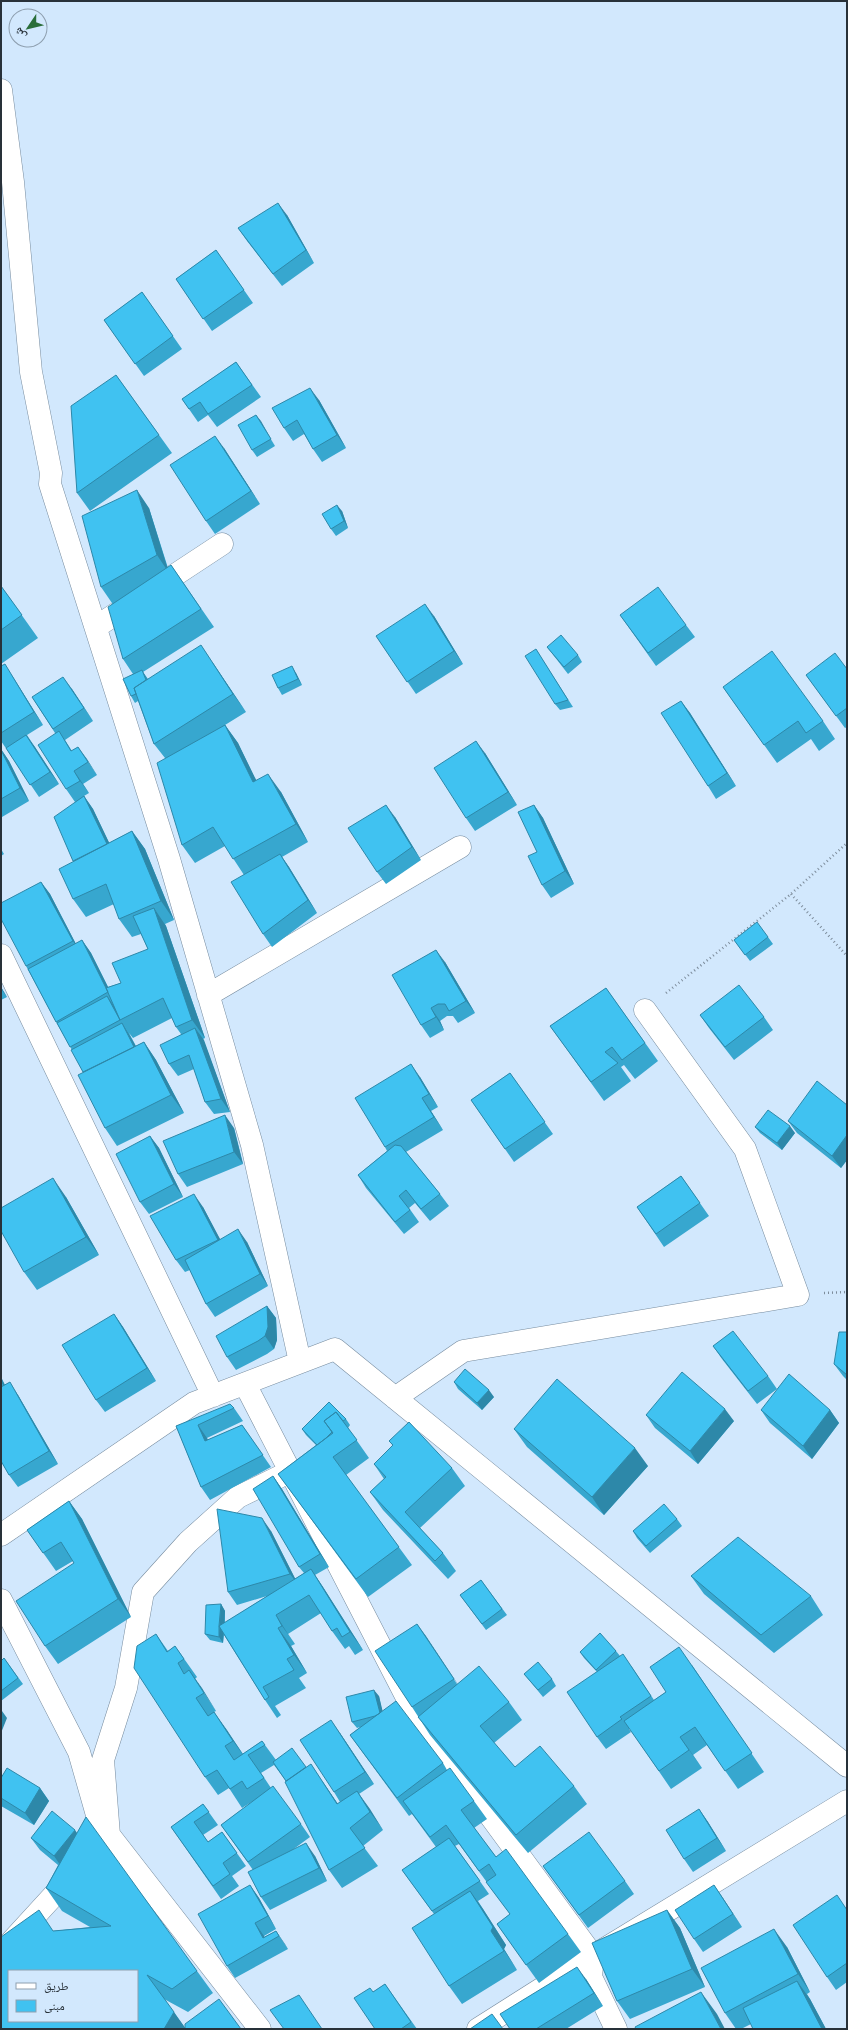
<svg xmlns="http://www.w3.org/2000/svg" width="848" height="2030" font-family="Bitter,'Noto Naskh Arabic',serif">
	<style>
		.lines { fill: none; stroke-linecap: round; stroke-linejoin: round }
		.minor-casing { stroke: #768b9e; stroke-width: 23 }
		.tertiary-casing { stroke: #768b9e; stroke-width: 23 }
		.path { stroke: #7d8c9b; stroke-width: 2.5; stroke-dasharray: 1 3; stroke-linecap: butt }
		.minor { stroke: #fff; stroke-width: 22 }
		.tertiary { stroke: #fff; stroke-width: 22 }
		.wall { fill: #37a7cf }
		.shaded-wall { fill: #2d88a9 }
		.building { fill: #40c2f1; stroke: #2d88a9; fill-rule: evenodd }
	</style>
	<rect width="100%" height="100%" fill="#d2e8fd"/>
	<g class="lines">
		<g class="minor-casing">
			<path id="minor" d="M1,90l12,92 18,190 20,101 -1,11 119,375 83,286 48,217
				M96,627l126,-83
				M1,955l212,441
				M208,995l252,-148
				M245,1384l176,341 26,32 146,199 -2,21 25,52
				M395,1398l68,-47 335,-56 -53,-146 -100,-139
				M1,1535l193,-132 141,-54 512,417
				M1,1600l78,152 20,70 161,207
				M1,1953l108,-118 -6,-75 23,-72 17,-96 45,-50 50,-45 41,-20"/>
		</g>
		<g class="tertiary-casing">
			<path id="tertiary" d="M478,2029l115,-73 254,-155"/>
		</g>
		<path class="path" d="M791,894l56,62
			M666,993l125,-99 56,-51
			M824,1293l23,-1"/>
		<use href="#minor" class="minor"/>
		<use href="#tertiary" class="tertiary"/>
	</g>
	<path class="wall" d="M287,215l27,48 -32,23 -35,-45 -9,-13z
		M216,250l37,53 -41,28 -36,-52z
		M142,292l40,57 -38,27 -40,-56z
		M236,362l25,35 -44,30 -9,-12 -10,7 -16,-23z
		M116,375l56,78 -82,58 -13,-18z
		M319,400l27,48 -24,14 -9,-13 -9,-15 -11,7 -9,-13z
		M256,415l19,31 -18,11 -5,-7z
		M224,448l36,56 -45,30 -9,-13z
		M149,508l19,60 3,-3 43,62 -71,45 5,7 65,-16 33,49 -21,13 13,18 18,38 25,11 27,50 -26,15 7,10 28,46 -45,34 -9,-13 -19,-59 -19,-29 -30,17 -13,-18 -17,-87 -11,-14 -16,-43 -3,2 -4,-7 2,-22 -10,-15 -11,-56 -11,-16z
		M342,511l6,17 -12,8 -5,-7z
		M1,586l37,52 -37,26z
		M620,615l66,10 9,12 -39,29z
		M434,616l29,48 -47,30 -40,-58z
		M547,647l31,8 4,7 -14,12z
		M536,649l4,7 33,51 -13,3 -5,-6z
		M1,666l12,11 30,48 -16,10 32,49 -20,13 -38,-56z
		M847,669v58l-2,1 -39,-53z
		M296,673l6,12 -20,10 -4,-7z
		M723,687l100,34 12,18 -16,12 -8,-12 -34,24z
		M72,689l21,32 -28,19 7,11 6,-4 19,28 -14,9 6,9 -5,3 9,13 16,34 23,-12 13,18 29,71 -9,4 1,2 39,112 -2,1 27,73 -16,2 -9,-12 -11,-33 -16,7 -9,-12 12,-30 -5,-7 -4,-9 -39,20 -4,-5 7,13 8,-4 12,18 28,53 -67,33 -12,-18 -22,-56 -11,-22 -16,-28 -30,-56 15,-84 9,12 26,50 6,-4 9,13 17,34 13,-4 27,-34 -7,-15 -9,3 -13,-18 -5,-15 -28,13 -13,-18 2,-97 -9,-13 -11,-56 -23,-36z
		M681,701l9,12 46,73 -20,13 -8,-13z
		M1,749l8,12 20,40 -27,16 -1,-1z
		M485,753l32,52 -42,26 -9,-13z
		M534,805l9,13 31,66 -23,14 -9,-13 -5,-33z
		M395,817l26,43 -35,24 -9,-12z
		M1,849l3,5 -3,2z
		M768,937l5,7 -23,17 -16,-21z
		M445,962l30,51 -17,10 -5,-7h-6l-7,5 4,9 -14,8 -9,-13z
		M1,987l6,10 -6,3z
		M606,988l52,73 -23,18 -11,-14 -3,2 10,14 -27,20 -54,-75z
		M700,1015l64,2 9,13 -39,30 -25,-32z
		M510,1073l43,61 -39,28 -43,-62z
		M420,1077l18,30 -7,4 12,19 -37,22 34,42 9,12 -19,15 -15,-18 -6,5 10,14 -15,12 -38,-46 -8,-13 29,-24 -2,-4z
		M847,1105v55l-6,8 -44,-35 -9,-12z
		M755,1127l40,6 -13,17 -22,-17z
		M234,1128l9,36 -56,23 -9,-13z
		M150,1136l9,12 24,49 -34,17 -9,-12z
		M681,1176l28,40 -45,31 -27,-40z
		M66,1197l33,58 -62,35 -13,-18z
		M203,1207l17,33 27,2 21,44 -53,31 -9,-13 -16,-34 -5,2 -9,-12z
		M267,1306l9,12 1,22 -3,9 -7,5 -31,16 -9,-13z
		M114,1314l9,13 33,54 -51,31 -9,-12z
		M847,1332v48l-4,-4 -9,-12z
		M713,1346l55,30 9,13 -20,15 -35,-45z
		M1,1377l4,8 13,10 40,69 -40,23 -9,-12 -8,-14z
		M454,1382l40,15 -12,13 -24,-21z
		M234,1408l9,13 -36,17 1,2 34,-15 29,42 -61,33 -9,-13 -25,-61z
		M761,1410h69l9,13 -27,36 -42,-36z
		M646,1415l88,6 -36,43 -43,-36z
		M346,1419l4,6 -2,3 21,30 -23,17 66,90 -44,32 -90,-123 38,-29 -10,-10 -4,-6z
		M514,1429l134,37 -44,49 -77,-68z
		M389,1441l63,27 13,18 -45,42 23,25 13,18 -8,8 -65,-69 -13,-18 14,-13 -10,-15 19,-18z
		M273,1476l9,13 47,78 -14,8 8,12 40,63 -8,5 -6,-9 -4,3 -13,-18 -11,-18 -33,21 7,10 -4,2 16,27 -8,5 7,10 -31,18 6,9 -4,3 -12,-18 -41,-65 -1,8 -13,-3 -5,-6 16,-30 4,7v12l42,-27 -30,9 -9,-13 43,-61 24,48 9,-6 -5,-6z
		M69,1501l13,18 49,98 -73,47 -13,-18 29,-83 -1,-2 -17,10 -29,-41z
		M677,1519l5,7 -32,27 -13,-15 -4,-7z
		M691,1576l120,20 12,19 -49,38 -70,-59z
		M481,1580l26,35 -21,15 -26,-35z
		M417,1624l40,60 52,18 13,18 -28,23 21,24 59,19 13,18 -59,49 -98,-118 -18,-28z
		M156,1634l12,17 7,-5 22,31 -2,2 21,32 -2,1 29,42 19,-13 14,19 30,7 17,15 15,22 2,-2 -6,-10 6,-59 34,51 -15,10 24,36 -20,16 15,20 -36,22 -13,-18 -43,-89 -12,-16 -13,8 10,15 30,36 9,13 -19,14 24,5 12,25 -57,29 -9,-13 -8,-27 -32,-45 32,-24 -11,7 -13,-20 -11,7 -13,-18z
		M616,1651l4,5 12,11 22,33 12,-8 26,-27 72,107 -26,17 -31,-44 -14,10 9,13 -31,21 -41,-60h-1l2,3 -25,17 -9,-12v-65l-13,-14 -4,-6z
		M4,1658l19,26 -22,17v-40z
		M524,1674l28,5 4,7 -13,11 -14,-17z
		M379,1696l3,15 61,52 4,7 27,31 13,18 -13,9 22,29 72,77 13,18 -42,31 -42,-59 13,-10 -51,-70 -4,2 34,48 -11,7 28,44 -2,4 13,21 -55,34 -13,-18 -15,-72 -32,-44 34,-23 -24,-33 -3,2 -46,-63 -13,-18 10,-8 -3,1 -5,-6z
		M1,1778l39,10 9,13 -15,24 -33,-19z
		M203,1804l15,21 -15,10 5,7 14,-10 24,34 -14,10 7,10 -18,13 -50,-72z
		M699,1809l9,13 18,29 -33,21 -9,-13z
		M77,1833l120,138 16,22 -25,19 -24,-13 21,29 56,1h-240l52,-98 37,-4 -28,-16 -16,-23 12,-23 -18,-15 -9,-12z
		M543,1866l82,15 9,13 -46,34z
		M250,1885l9,13 17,31 -12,7v1l12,-6 12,18 -53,29 -8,-12z
		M714,1885l28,42 -39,25 -9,-13z
		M847,1909v73l-11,8 -9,-13z
		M667,1910l13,18 25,59 -75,32 -13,-18z
		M787,1947l23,45 -3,2 3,5 16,30h-73l-2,-5 -10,5h-5l-11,-16z
		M586,1979l17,27 -37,23h-56z
		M385,1984l32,45h-42l-2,-37z"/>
	<path class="shaded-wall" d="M278,203l9,12 27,48 -8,-13z
		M310,388l9,12 27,48 -9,-13z
		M256,415l5,6 14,25 -4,-7z
		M215,436l9,12 36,56 -9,-13z
		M137,490l12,18 20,65 -12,-18z
		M337,505l5,6 6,17 -4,-7z
		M425,604l9,12 29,48 -9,-13z
		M201,645l12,18 33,49 -13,-18z
		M5,664l8,13 30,48 -9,-13z
		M292,666l4,7 6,12 -4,-6z
		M142,670l4,7 8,17 -4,-7z
		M63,677l9,12 21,32 -9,-13z
		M681,701l9,12 46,73 -9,-13z
		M225,725l13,18 28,57 -13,-18z
		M26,735l9,12 24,37 -9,-12z
		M476,741l9,12 32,52 -9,-13z
		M78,747l9,12 10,16 -9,-13z
		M1,749l8,12 20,40 -9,-13z
		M74,771l9,13 6,9 -9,-12z
		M268,774l13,18 27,50 -12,-18z
		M84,796l9,13 24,50 -9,-13z
		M386,805l9,12 26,43 -9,-13z
		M534,805l9,13 31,66 -9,-13z
		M132,831l13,18 29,71 -13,-19z
		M280,854l9,13 28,46 -9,-13z
		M41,882l9,12 31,60 -8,-13z
		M154,908l12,18 39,112 -13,-18z
		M82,940l9,13 26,52 -9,-13z
		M436,950l9,12 30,51 -9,-12z
		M1,987l6,10 -6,-8z
		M107,996l9,13 4,11z
		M431,1008l9,13 4,9 -8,-13z
		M122,1023l8,13 14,25 -9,-13z
		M195,1028l9,12 26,72 -9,-13z
		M144,1042l12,18 28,53 -13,-18z
		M411,1064l9,13 18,30 -9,-13z
		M422,1098l9,13 12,19 -9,-13z
		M225,1115l9,13 9,36 -9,-12z
		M790,1126l5,7 -13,17 -5,-7z
		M847,1135v25l-6,8 -9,-12z
		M150,1136l9,12 24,49 -9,-13z
		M53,1178l13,19 33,58 -13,-18z
		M194,1194l9,13 24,45 -9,-12z
		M238,1229l9,13 21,44 -8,-12z
		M267,1306l9,12 1,22 -3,9 -9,-13z
		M114,1314l9,13 33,54 -9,-13z
		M1,1377l6,13 -6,-8z
		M10,1382l8,13 40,69 -9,-13z
		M489,1390l5,7 -12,13 -5,-7z
		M725,1409l9,12 -36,43 -8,-13z
		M830,1410l9,13 -27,36 -9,-13z
		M198,1425l9,13 7,16 -9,-13z
		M635,1448l13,18 -44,49 -12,-18z
		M273,1476l9,13 47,78 -9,-13z
		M69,1501l13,18 49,98 -13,-18z
		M262,1518l9,13 28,55 -9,-12z
		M311,1569l12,18 40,63 -13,-18z
		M221,1604l4,7 -2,32 -4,-6z
		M276,1615l12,19 7,10 -13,-18z
		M417,1624l9,12 37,56 -9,-13z
		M278,1628l13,18 16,27 -13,-18z
		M189,1670l13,18 14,23 -12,-18z
		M374,1690l5,6 6,25 -5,-6z
		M2,1711l5,7 -6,15v-18z
		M214,1712l13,18 19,29 -13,-18z
		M331,1720l9,13 34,51 -9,-12z
		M680,1737l13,18 9,13 -13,-18z
		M311,1764l12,18 27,40 -13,-18z
		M40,1788l9,13 -15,24 -9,-12z
		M357,1791l13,18 13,21 -13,-18z
		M699,1809l9,13 18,29 -9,-13z
		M75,1830l9,13 -21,26 -9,-13z
		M306,1843l9,13 12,25 -8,-13z
		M250,1885l9,13 17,31 -8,-13z
		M714,1885l9,13 19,29 -9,-13z
		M470,1891l13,18 23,36 -2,4 13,21 -26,-39z
		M667,1910l13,18 25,59 -13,-18z
		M255,1923l9,13 3,7 -4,-5z
		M774,1929l13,18 23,45 -12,-18z
		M276,1931l9,13 3,5 -9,-13z
		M577,1967l9,12 17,27 -9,-13z
		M797,1981l13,18 16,30h-4z
		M701,1992l16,22 8,15h-4z
		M174,2012l12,17h-22z"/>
	<path class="building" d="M278,203l28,47 -33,24 -35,-46z
		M216,250l28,40 -41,29 -27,-40z
		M142,292l31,44 -38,28 -31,-44z
		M236,362l16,23 -44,29 -8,-12 -11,7 -7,-10z
		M116,375l43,60 -82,58 -6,-87z
		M310,388l27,47 -24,14 -16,-29 -13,8 -12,-20z
		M256,415l15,24 -19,11 -14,-25z
		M215,436l36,55 -45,30 -36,-56z
		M137,490l20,65 -56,32 -19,-71z
		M337,505l7,16 -13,8 -9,-15z
		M171,565l30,44 -78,50 -15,-52z
		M1,586l21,29 -21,15z
		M658,587l28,38 -38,28 -28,-38z
		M425,604l29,47 -47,31 -31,-46z
		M561,635l17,20 -14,12 -17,-20z
		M201,645l32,49 -79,50 -20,-56z
		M536,649l32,51 -13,4 -30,-48z
		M772,651l51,70 -17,12 -8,-12 -34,24 -41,-58z
		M835,653l12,16v39l-11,8 -30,-41z
		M5,664l29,48 -33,21v-67z
		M292,666l6,13 -20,9 -6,-13z
		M142,670l4,10 -12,8 2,6 -5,2 -8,-17z
		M63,677l21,31 -31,21 -21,-32z
		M681,701l46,72 -19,13 -47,-73z
		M225,725l28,57 15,-8 28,50 -63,35 -20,-32 -31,18 -25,-82z
		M59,731l12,20 7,-4 10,15 -14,9 6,10 -14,8 -28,-44z
		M26,735l24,37 -20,13 -24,-37z
		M476,741l32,51 -42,26 -32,-50z
		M1,750l19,38 -19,11z
		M84,796l23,48 -34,17 -19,-44z
		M386,805l26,42 -35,25 -29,-44z
		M534,805l31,66 -23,14 -14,-29 9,-4 -19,-40z
		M132,831l29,70 -42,18 -13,-35 -33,15 -14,-30z
		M280,854l28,46 -45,34 -32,-52z
		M41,882l32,59 -47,25 -25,-47v-16z
		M154,908l38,112 -16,7 -13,-29 -43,22 -14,-32 15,-5 -9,-20 36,-14 -15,-33z
		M757,922l11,15 -23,18 -11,-15z
		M82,940l26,52 -52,30 -28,-53z
		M436,950l30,51 -17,10 -4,-7h-7l-7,4 5,9 -15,8 -29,-50z
		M739,985l25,32 -39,30 -25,-32z
		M606,988l39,55 -23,17 -10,-13 -7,5 13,11 -27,19 -41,-56z
		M107,996l13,24 -50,27 -13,-24z
		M122,1023l12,24 -51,25 -12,-22z
		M195,1028l26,71 -16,3 -16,-47 -20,9 -9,-19z
		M144,1042l27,53 -66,33 -27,-53z
		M411,1064l18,30 -7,4 12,19 -49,30 -30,-49z
		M510,1073l35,49 -40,27 -34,-49z
		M817,1081l30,24v30l-15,21 -44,-35z
		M768,1110l22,16 -13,17 -22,-16z
		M225,1115l9,37 -56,22 -15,-33z
		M150,1136l24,48 -34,18 -24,-48z
		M395,1145l6,1 39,48 -19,15 -15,-19 -7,6 11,14 -15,12 -37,-47z
		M681,1176l19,27 -44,31 -19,-27z
		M53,1178l33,59 -62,35 -23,-41v-23z
		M194,1194l24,46 -42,20 -26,-44z
		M238,1229l22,45 -54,30 -21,-44z
		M267,1306l1,21 -3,9 -7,5 -31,16 -11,-21z
		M114,1314l33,54 -51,32 -34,-55z
		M733,1331l35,45 -20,15 -35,-45z
		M839,1332h8v43l-13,-11z
		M465,1369l24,21 -12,13 -23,-21z
		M682,1372l43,37 -35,42 -44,-36z
		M789,1374l41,36 -27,36 -42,-36z
		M557,1379l78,69 -43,49 -78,-68z
		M10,1382l39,69 -40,24 -8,-14v-74z
		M329,1402l17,17 -3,2 -7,-9 -12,9 8,11 -6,6 -9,7 -15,-16z
		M230,1404l4,4 -36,17 7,16 37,-16 21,30 -62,32 -25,-61z
		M336,1412l21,28 -24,17 66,90 -43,32 -78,-105 55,-41 -9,-12z
		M409,1422l43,46 -47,44 38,41 -8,8 -65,-69 16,-15 -12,-13 19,-19 -4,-4z
		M273,1476l47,78 -21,13 -46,-78z
		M69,1501l49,98 -73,47 -29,-45 58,-38 -13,-21 -18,11 -16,-23z
		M664,1504l13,15 -31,27 -13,-15z
		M217,1509l45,9 28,56 -62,18z
		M738,1537l73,59 -50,39 -70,-59z
		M311,1569l39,63 -8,5 -5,-9 -5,3 -23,-36 -33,20 6,11 -4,2 16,27 -7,4 7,11 -31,17 6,10 -4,3 -46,-74z
		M481,1580l21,29 -20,15 -22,-29z
		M221,1604l-2,22v11l-14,-3 1,-29z
		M417,1624l37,55 -42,28 -37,-56z
		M600,1633l16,18 -20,19 -16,-18z
		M156,1634l11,18 8,-6 9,13 -6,4 6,11 5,-4 15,23 -8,5 12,18 6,-4 19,29 -8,5 9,14 28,-19 3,4 -17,10 16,23 -17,11 -5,-8 -12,8 -13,-19 -12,7 -71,-109 3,-22z
		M679,1647l73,106 -27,18 -30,-44 -15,10 9,13 -30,21 -35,-50 42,-29 -16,-25z
		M623,1654l28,42 -31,21 2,2 -25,18 -30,-45z
		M4,1658l14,20 -17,13v-30z
		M538,1662l14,17 -14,11 -14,-16z
		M479,1666l30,36 -29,24 35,41 25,-21 34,40 -58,49 -98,-118z
		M374,1690l6,23 -5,3 -23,6 -6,-25z
		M396,1701l47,62 -46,35 -47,-63z
		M331,1720l34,52 -31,20 -34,-52z
		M292,1748l14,19 -20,14 -13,-19z
		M311,1764l26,40 20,-13 13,21 -20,16 15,20 -36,22 -44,-88z
		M7,1768l33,20 -15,25 -24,-15v-20z
		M450,1768l24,33 -13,9 35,47 10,-8 62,85 -42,31 -29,-41 13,-10 -24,-32 10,-7 -7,-11 -10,7 -33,-46 -16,12 -27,-36z
		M273,1786l28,38 -53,38 -27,-37z
		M203,1804l6,8 -15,10 14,20 14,-10 15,21 -14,10 7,11 -17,12 -42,-59z
		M699,1809l18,29 -33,21 -18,-29z
		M52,1811l23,19 -21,26 -23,-18z
		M86,1817l111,154 -25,18 -25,-14 27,37 -10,17h-163v-92l38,-27 14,21 58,-5 -65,-38zM9,1971h128v50h-128z
		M589,1832l36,49 -46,34 -36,-49z
		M449,1838l31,43 -48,30 -30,-41z
		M306,1843l13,25 -58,29 -13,-25z
		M250,1885l18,31 -13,7 8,15 13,-7 3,5 -52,30 -29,-52z
		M714,1885l19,29 -39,25 -19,-29z
		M470,1891l23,36 -2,4 13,20 -55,35 -37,-58z
		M837,1895l10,15v53l-20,14 -34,-52z
		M667,1910l25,59 -75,32 -25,-58z
		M774,1929l24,45 -73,39 -24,-45z
		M577,1967l17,26 -58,36h-26l-10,-15z
		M797,1981l25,48h-69l-10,-21z
		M385,1984l26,38 -10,7h-26l-21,-31 16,-10 3,4z
		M701,1992l20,37h-85l-1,-2z
		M299,1995l23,34h-38l-14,-19z
		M219,1999l22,30h-56v-5z
		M492,2014l11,15h-33z"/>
	<rect width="848" height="2030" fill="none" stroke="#283139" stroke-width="4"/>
	<rect x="8" y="1970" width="130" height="52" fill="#d2e8fd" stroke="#8e9faf"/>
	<rect x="16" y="1983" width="20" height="6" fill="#ffffff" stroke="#8e9faf"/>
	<text x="44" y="1990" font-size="12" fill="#283139">طريق</text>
	<rect x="16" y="2000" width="20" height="12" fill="#40c2f1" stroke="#8e9faf"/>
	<text x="44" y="2010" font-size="12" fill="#283139">مبنى</text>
	<g transform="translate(28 28) rotate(235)"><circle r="19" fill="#d2e8fd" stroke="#8e9faf"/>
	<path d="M0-3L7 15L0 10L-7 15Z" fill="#2a6e3a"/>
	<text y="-6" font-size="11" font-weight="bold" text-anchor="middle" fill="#283139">ش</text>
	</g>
</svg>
